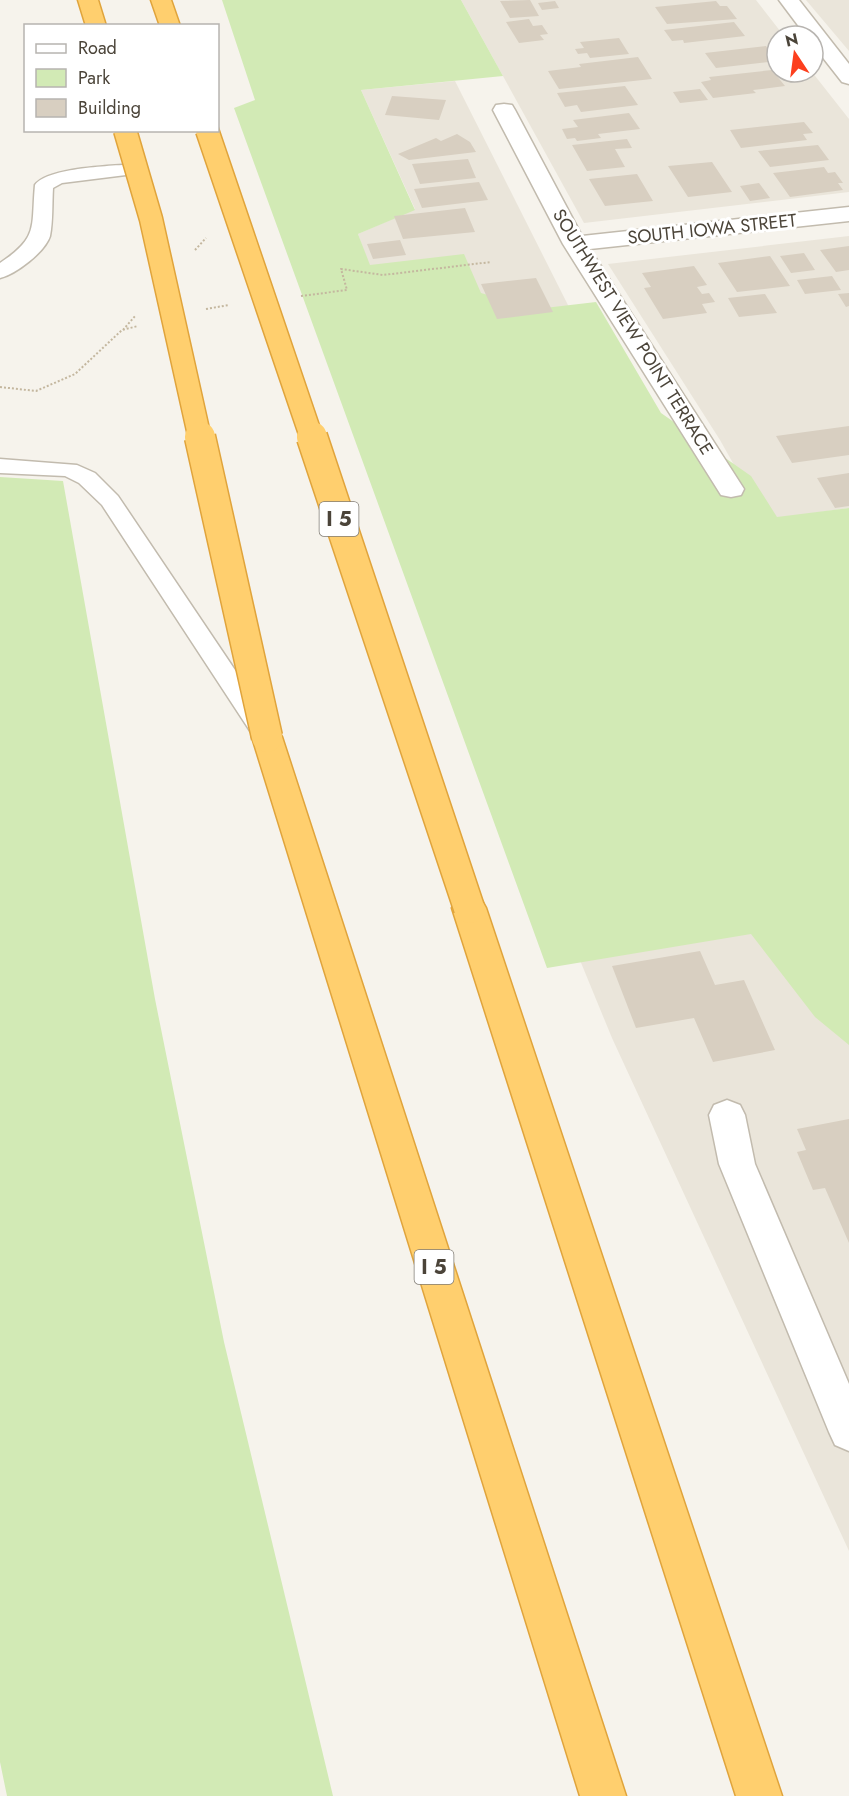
<svg xmlns="http://www.w3.org/2000/svg" width="849" height="1796" font-family="Jost,sans-serif">
	<style>
		.residential { fill: #eae5da }
		.green { fill: #d2eab5 }
		.building { fill: #d8cfc1 }
		.lines { fill: none; stroke-linecap: round; stroke-linejoin: round }
		.service-casing { stroke: #c2bbae; stroke-width: 3 }
		.minor-casing { stroke: #c2bbae; stroke-width: 3 }
		.tertiary-casing { stroke: #c2bbae; stroke-width: 3 }
		.motorway-casing { stroke: #e0a43c; stroke-width: 3 }
		.path { stroke: #c4b79f; stroke-width: 2; stroke-dasharray: 2 2; stroke-linecap: butt }
		.service { fill: #fff; fill-rule: evenodd }
		.minor { fill: #fff; fill-rule: evenodd }
		.tertiary { fill: #fff; fill-rule: evenodd }
		.motorway { fill: #ffcf6e; fill-rule: evenodd }
		.motorway-bridge-far1-casing { stroke: #e0a43c; stroke-width: 25; stroke-linecap: butt }
		.motorway-bridge-casing { stroke: #e0a43c; stroke-width: 33; stroke-linecap: butt }
		.motorway-bridge-far1 { stroke: #ffcf6e; stroke-width: 22 }
		.motorway-bridge { stroke: #ffcf6e; stroke-width: 30 }
		.labels { text-anchor: middle; stroke-width: 6; stroke-linejoin: round; paint-order: stroke }
		.far-street-label { font-size: 18px; fill: #4b4439; stroke: #fff }
		.shield { fill: #fff; stroke: #817c74; stroke-width: 1.5 }
		.shield-label { font-size: 20px; font-weight: bold; fill: #4b4439 }
	</style>
	<rect width="100%" height="100%" fill="#f6f3ec"/>
	<path class="residential" d="M461,0h295l28,36h-7v36h35l37,47v73l-265,31z
		M806,0h43v51z
		M455,81l117,232 -178,22 -36,-101 57,-25 -54,-119z
		M849,236v272l-84,12 -45,-80 -112,-176z
		M777,926l72,72v553l-237,-513 -35,-85z"/>
	<path class="green" d="M222,0h239l42,76 -142,14 54,120 -57,24 12,31 94,-11 17,39 55,16 60,-7 65,111 90,63 26,41 72,-9v537l-34,-28 -64,-83 -204,34 -313,-860 21,-8z
		M0,477l63,4 92,518 69,343 109,454h-326l-7,-34z"/>
	<path class="building" d="M530,0l9,16 -29,2 -10,-17z
		M555,1l4,7 -17,2 -4,-7z
		M716,1l4,5h7l10,13 -70,5 -12,-17z
		M529,19l4,7 9,-1 6,9 -8,1 4,5 -25,3 -13,-21z
		M734,22l11,14 -61,7 -1,-3 -11,1 -8,-11z
		M619,38l10,16 -39,4 -3,-5 -9,1 -3,-5 9,-1 -4,-6z
		M766,46l11,15 -61,7 -11,-15z
		M638,57l14,22 -93,10 -11,-18 33,-4 -2,-3z
		M772,70l13,16 -32,4 3,3 -43,5 -12,-16 10,-2 -2,-3z
		M625,86l13,19 -57,7 -4,-7 -12,2 -8,-14z
		M700,89l8,11 -28,3 -7,-11z
		M392,96l54,4 -7,20 -54,-5z
		M629,113l11,16 -42,5 3,4 -24,3 -2,-3 -8,1 -5,-10 16,-2 -5,-7z
		M804,122l9,11 -10,1 4,6 -66,8 -11,-18z
		M457,134l13,8 6,10 -67,8 -11,-6 38,-16 5,3z
		M627,139l5,9 -17,1 10,18 -38,4 -15,-26z
		M818,145l11,15 -59,7 -12,-16z
		M468,159l8,19 -56,6 -8,-20z
		M712,162l20,30 -44,5 -20,-31z
		M824,167l4,6 7,-1 8,11h-5l5,7 -53,7 -17,-24z
		M637,174l16,27 -48,5 -16,-27z
		M479,182l9,18 -66,8 -8,-19z
		M759,183l11,15 -20,3 -10,-15z
		M465,208l10,24 -72,7 -9,-23z
		M400,240l6,15 -33,4 -6,-15z
		M849,246v24l-13,2 -16,-22z
		M804,253l11,17 -24,3 -11,-17z
		M770,256l20,30 -53,6 -19,-29z
		M694,266l13,19 -10,2 5,7 7,-1 6,9 -13,2 5,9 -44,6 -19,-31 7,-1 -9,-14z
		M832,276l9,14 -36,4 -8,-14z
		M536,278l17,34 -56,7 -16,-35z
		M849,293v13l-3,1 -8,-13z
		M765,294l12,19 -38,4 -11,-19z
		M849,426v29l-57,8 -16,-27z
		M849,473v33l-14,2 -18,-30z
		M700,951l15,34 29,-5 31,70 -62,12 -19,-44 -58,10 -24,-62z
		M849,1119v124l-24,-55 -12,2 -16,-38 9,-2 -9,-21z"/>
	<g class="lines">
		<g class="service-casing">
			<path id="service" d="M136,164l6,1 3,4 -3,4 -80,10 -9,5c-1,15 0,33 -3,48 -5,16 -34,38 -50,42v-15c39,-26 31,-35 35,-78 13,-18 78,-19 101,-21z
				M0,459l77,6 18,8 23,23 156,232 4,6 -4,6 -9,2 -9,-2 -154,-235 -23,-22 -14,-7 -65,-3z"/>
		</g>
		<g class="minor-casing">
			<path id="minor" d="M504,104l8,1 3,5 67,126 267,-29v14l-259,28 154,240 -3,6 -10,2 -10,-2 -158,-251 -70,-134 3,-5z
				M727,1100l13,5 5,10 10,49 94,220v67l-14,-6 -6,-13 -110,-268 -10,-49 5,-10z"/>
		</g>
		<g class="tertiary-casing">
			<path id="tertiary" d="M779,0h20l50,64v20l-7,-2 -29,-37v-9h-7z"/>
		</g>
		<g class="motorway-casing">
			<path id="motorway" d="M78,0h20l8,26h-20z
				M151,0h20l9,26h-20z
				M267,727l11,3 4,7 344,1059h-46l-328,-1059 4,-7z
				M469,896l12,3 5,9 296,888h-46l-284,-888 5,-9z"/>
		</g>
		<path class="path" d="M195,250l11,-12
			M301,296l46,-6 -6,-21 42,6 108,-13
			M206,309l23,-4
			M123,330l13,-15
			M0,387l36,4 39,-17 47,-44 16,-4"/>
		<use href="#service" class="service"/>
		<use href="#minor" class="minor"/>
		<use href="#tertiary" class="tertiary"/>
		<use href="#motorway" class="motorway"/>
		<g class="motorway-bridge-far1-casing">
			<path id="motorway-bridge-far1" d="M125,130l26,89 49,220
				M207,130l105,309"/>
		</g>
		<g class="motorway-bridge-casing">
			<path id="motorway-bridge" d="M200,437l67,300
				M312,437l157,471"/>
		</g>
		<use href="#motorway-bridge-far1" class="motorway-bridge-far1"/>
		<use href="#motorway-bridge" class="motorway-bridge"/>
	</g>
	<g class="labels">
		<g class="far-street-label">
			<text transform="translate(712 229) rotate(-6)" y="6">SOUTH IOWA STREET</text>
			<text transform="translate(633 332) rotate(58)" y="6">SOUTHWEST VIEW POINT TERRACE</text>
		</g>
		<g class="shield">
			<rect x="319.5" y="502" width="39" height="34" rx="4.5"/>
			<rect x="414.5" y="1250" width="39" height="34" rx="4.5"/>
		</g>
		<g class="shield-label">
			<text x="339" y="526">I 5</text>
			<text x="434" y="1274">I 5</text>
		</g>
	</g>
	<rect x="24" y="24" width="195" height="108" fill="#ffffff" stroke="#b7b4b0" stroke-width="1.5"/>
	<rect x="36" y="44" width="30" height="9" fill="#ffffff" stroke="#b7b4b0" stroke-width="1.5"/>
	<text x="78" y="54" font-size="18" fill="#4b4439">Road</text>
	<rect x="36" y="69" width="30" height="18" fill="#d2eab5" stroke="#b7b4b0" stroke-width="1.5"/>
	<text x="78" y="84" font-size="18" fill="#4b4439">Park</text>
	<rect x="36" y="99" width="30" height="18" fill="#d8cfc1" stroke="#b7b4b0" stroke-width="1.5"/>
	<text x="78" y="114" font-size="18" fill="#4b4439">Building</text>
	<g transform="translate(795 54) rotate(347)"><circle r="28" fill="#ffffff" stroke="#b7b4b0" stroke-width="1.5"/>
	<path d="M0-4.5L10 22L0 15L-10 22Z" fill="#fc3f1d"/>
	<text y="-9" font-size="16" font-weight="bold" text-anchor="middle" fill="#4b4439">N</text>
	</g>
</svg>
